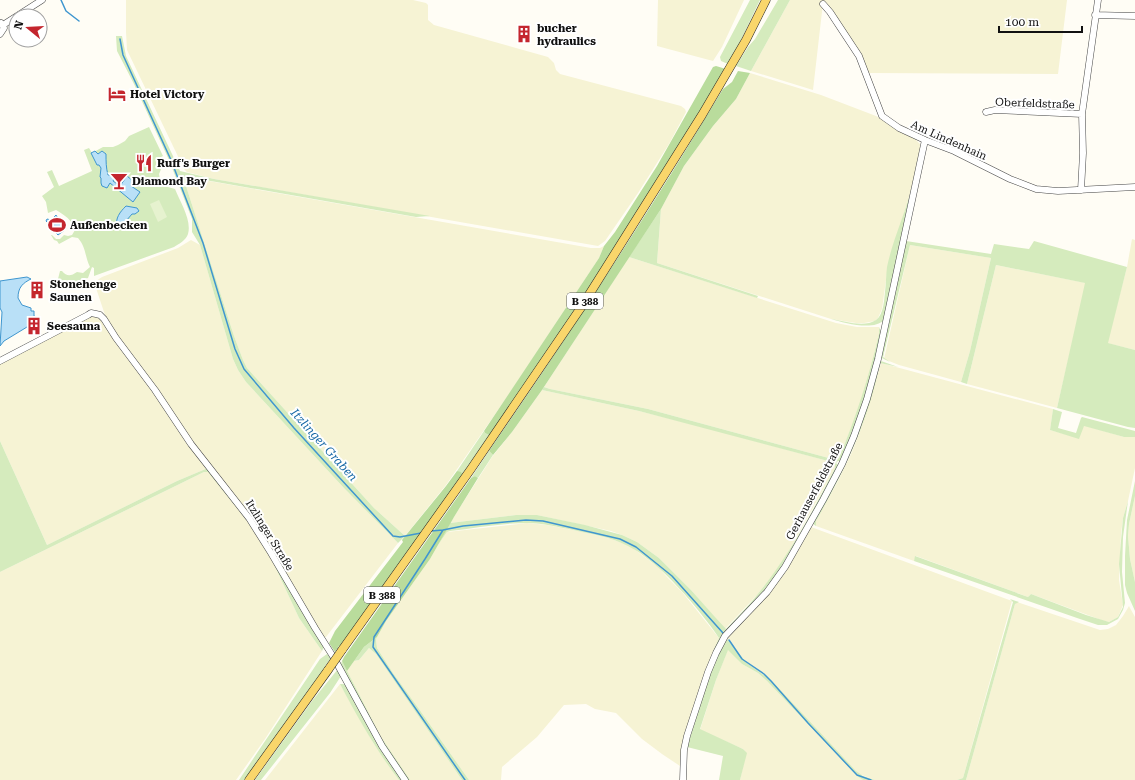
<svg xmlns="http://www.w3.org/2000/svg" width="1135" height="780" font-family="'Roboto Serif',serif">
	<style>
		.farmland { fill: #f6f3d4 }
		.green { fill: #d5ebbd }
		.forest { fill: #b9dc9c }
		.pitch { fill: #e6f2cf }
		.water { fill: #b9e0f7; stroke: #3f96cf }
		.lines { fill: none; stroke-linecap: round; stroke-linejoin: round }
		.stream { stroke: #3f96cf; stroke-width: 1.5 }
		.minor-casing { stroke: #444; stroke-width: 7 }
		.major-casing { stroke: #222; stroke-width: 9 }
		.minor { stroke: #fff; stroke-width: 6 }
		.major { stroke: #f9d66b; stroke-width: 8 }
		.major-bridge-casing { stroke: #222; stroke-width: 9; stroke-linecap: butt }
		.major-bridge { stroke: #f9d66b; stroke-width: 8 }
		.labels { text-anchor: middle; stroke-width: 4; stroke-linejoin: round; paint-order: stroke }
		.shield { fill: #fff; stroke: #585858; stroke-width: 1 }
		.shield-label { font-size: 10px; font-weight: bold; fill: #111 }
		.poi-label { font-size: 11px; font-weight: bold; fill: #111; stroke: #fff; text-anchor: start }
		.street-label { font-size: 11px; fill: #111; stroke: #fff }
		.water-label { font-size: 12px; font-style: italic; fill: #1768a6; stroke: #fff }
	</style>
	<rect width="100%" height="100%" fill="#fffdf5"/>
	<path class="farmland" d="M126,0h287l13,3 2,2v15l6,5 114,32 6,6 2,7 4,4 121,32 4,3 1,3 -17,32 -31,49 -33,48 -7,5 -384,-67 -27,-7 -3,-3 -57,-119 -1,-18z
		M658,0h86l-22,47 -9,14 -56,-15z
		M790,0h277l-9,74 -190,-1 -45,-70 -10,87 -62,-19z
		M750,73l71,22 55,21 39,23 5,5 1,5 -11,45 -22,71 -6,44 -4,9 -3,3 -11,2h-8l-25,-4 -174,-56 4,-54 23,-43 29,-40 23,-27z
		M186,177l405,71h9l4,-2 -5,12 -92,139 -61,88 -41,51 -31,-28 -127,-140 -4,-8 -9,-24 -48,-150z
		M1132,239l3,1v110l-28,-7 20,-76z
		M191,240l9,5 33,114 5,11 8,12 97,105 55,56 -72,94h-3l-73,-122 -48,-60 -93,-131 -4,-9 -10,-30 1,-4 6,-4 76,-29z
		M910,245l81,13 -21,93 -9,31 -62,-17 -15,-6z
		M629,257l207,66 21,4h22v7l-12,51 -13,36 -15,37 -3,2 -188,-51 -98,-20 -6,-2z
		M996,265l90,18 -29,125 -90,-24z
		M92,316l7,1 5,3 104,148 -31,13 -130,64 -47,-104v-77z
		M881,363l172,46 -3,21 29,8 4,-13 41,12h11v31l-7,33 -5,17 -2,16 -2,46 4,25 -5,12 -9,5 -5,-1 -73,-27 -3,3 -112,-41 -2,5 -98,-35v-5l21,-38 15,-31 10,-26z
		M542,390l97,21 76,19 113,31 7,4v3l-49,88 -10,15 -19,24 -32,34 -34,-39 -32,-32 -22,-16 -15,-7 -11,-4 -74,-16h-21l-66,8 42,-66 20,-25z
		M204,472h5l40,51 23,37 27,58 23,33 -57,88 -29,41h-236v-208z
		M1135,496v86l-5,-23 -2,-23 1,-12z
		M527,523l20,2 36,7 28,7 19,7 28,21 9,10 15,15 37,46 -12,29 -16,49 -10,38 -1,12 -18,-12 -20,-15 -26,-26 -21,-4 -9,-5 -22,1 -27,32 -35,30 -1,13h-32l-50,-71 -26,-36 -16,-25 -1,-8 1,-3 9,-16 44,-62 8,-14 9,-13z
		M811,527l201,74 -49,177 -6,2h-82l-16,-6 -31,-31 -56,-62 -25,-18 -20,-24z
		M1017,602l83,28 8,-1 8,-4 7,-9 6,-10 1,2 5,9v163h-169l49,-176z
		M369,648l7,6 86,126h-52l-9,-12 -20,-31 -34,-66 7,-10 5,-1z
		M728,649l14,15 16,9 9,8 87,92 9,7h-123l6,-27 -3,-4 -43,-19 16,-50z
		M340,684l34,60 25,36h-134z"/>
	<path class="green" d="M750,0h10l-22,46 -10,18 -7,-3 -1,-4z
		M778,0h12l-39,71 -15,-5 12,-19 7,-8z
		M116,36h6l4,20 54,115 34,8 216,37 -14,1 -228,-40 -2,2v7l48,150 9,24 4,8 127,140 31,28 -7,7 -55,-56 -97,-105 -8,-12 -5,-11 -33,-114 -8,-13v-13l-23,-59 -35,-76 -17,-33z
		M149,127l14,29 -2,1 1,10 -3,7 2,11 14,4c5,13 17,31 13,45 -2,6 -9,10 -14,13l-80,29v-8l-2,-1 -4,11 -21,6h-4l-5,-5 2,-8h2c5,6 9,5 15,1l6,1 7,-6c-5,-10 -4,-20 -12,-29l-6,-1 -13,7 -2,-3 -3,-1 -3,-5h1l4,4h4l4,-4 4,1 4,-1 3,-5c-3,-11 -11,-15 -19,-20l-8,3 -2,-11 -4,-6 12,-9 -7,-15 5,-2 7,16 33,-15 -8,-21 5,-2 3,5 11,-6h10l5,-2 7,-4 4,-5z
		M910,194l-26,126c-10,11 -40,3 -53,-1 13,2 33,9 45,1 8,-6 8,-20 9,-28 1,-8 1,-17 2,-25 5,-24 16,-49 23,-73z
		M661,209l-4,54 101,33 -1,2 -128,-41z
		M906,241l85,13 3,-10 35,5 5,-8 93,26 -19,76 27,7v78l-7,-1 -71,-19 28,-125 -89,-18 -29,119 -6,-2 9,-31 21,-93 -81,-13 -27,112 7,5 -8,-4 -1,-1z
		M879,327l2,5c-9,44 -22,87 -40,129h-3l-2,2 3,3 -7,12 -52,91 -12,17 -50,57 -6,11 7,-16c-19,-28 -60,-77 -91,-92 -17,-9 -37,-12 -55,-16 -15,-3 -30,-7 -45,-7 -26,0 -52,5 -78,8l-3,1 -9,13 12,-22 66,-8h21l48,10 37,10 15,7 22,16 32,32 24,27 11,12c6,-6 11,-12 17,-18 39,-42 66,-93 92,-143v-3l-7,-4 -189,-50 -97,-21 2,-3 6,2 98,20 188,51 3,-2c17,-41 30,-81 40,-124z
		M881,361l17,6 -18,-4c-11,57 -36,109 -64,158v5l-3,-2 34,-64 33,-98z
		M1053,409l9,3 -4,16 18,5 5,-15 1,-1 53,14v6h-11l-40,-11 -5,13 -29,-9z
		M484,431l1,2 6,3 -28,40 -6,-5z
		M0,441l47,104 130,-64 31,-13 43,55 73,124 -2,4 -23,-33 -27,-58 -23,-37 -41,-51h-4l-204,100z
		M489,451l4,4 -15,23 -3,-2 -4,2z
		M1135,481v15l-6,28 -1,12 2,23 5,23v29l-8,-18 -2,-8v-29l2,-36z
		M1128,501l-5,36 -1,35 3,31 -2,7 -5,9 -11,6h-9l-21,-7 -163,-57 1,-5 113,41 3,-3 55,21 23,7 9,-5 5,-10 -4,-43 4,-46z
		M1010,599l9,3 -4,2 -49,176h-9l6,-2 50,-176z
		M377,637l-1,3 1,8 16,25 26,36 50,71h-7l-86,-126 -7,-6 -10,12 -5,1 10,-14z
		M727,639l20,24 25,18 84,90 7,5 12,4h-12l-6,-4 -90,-95 -9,-8 -16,-9 -14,-14 -12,30 -16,49 43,20 4,4 -7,27h-21l4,-24 -36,-9 26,-83z
		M327,654l4,4 -6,8v2l-79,112h-7l81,-121z
		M342,661l39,76 29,43h-3l-25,-36 -41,-80z
		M338,669l3,7 -11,17 -69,87h-6l57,-79z
		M340,684h3l3,1 57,95h-4c-23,-30 -41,-62 -59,-96z"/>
	<path class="forest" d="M716,66l10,3 -114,186 -121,181 -6,-3 -1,-2 115,-173 5,-12 11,-14 42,-66 56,-99z
		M738,71l12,2 -14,26 -23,27 -29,40 -23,43 -119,181 -30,42 -19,23 -4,-4c82,-119 160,-239 234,-362l9,-7z
		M457,471l4,1 2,4 -122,171 -2,-1 -4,6 -6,-9 6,-12 68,-89 -1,-2 44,-54z
		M475,476l3,2 -24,39 -24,42 -44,62 -9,16 -13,10 -17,24 -5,-10 2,-4 127,-179z"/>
	<path class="pitch" d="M159,200l8,17 -9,5 -8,-18z"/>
	<path class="water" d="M95,151l3,3 4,-3 4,3c0,7 0,14 2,21h2l4,4 -1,2 7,5 7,-10 6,5 -2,3v2l9,6 -7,10 -23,-19 -3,5 -5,-2 -1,-3v-5l-1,-1 1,-9 -2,-3h-2l-6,-12z
		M126,206l11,2 2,3 -4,3h-3l-12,14 -3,-1c-2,-9 3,-15 9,-21z
		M56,215l3,5 1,-1 4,2v4l2,4 -8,6 -5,-5v-2h-2v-2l-5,-5 1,-2 4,1z
		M27,277l4,2c-8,4 -13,8 -13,19l4,7 9,3v3h3v5l5,2 -7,3 -5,6 -23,14 -4,5 2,-34 -2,-4v-27z"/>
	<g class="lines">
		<path class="stream" d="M61,0l5,11 13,10
			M120,39l3,16 48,105 32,83 32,106 9,20 50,59 99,108 7,1 21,-4
			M443,530l20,-4 63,-6 17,1 77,18 16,8 36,29 51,57
			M431,531l12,-1 -18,29 -51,78 -1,10 92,133
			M729,640l13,19 22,15 7,7 37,42 49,52 14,5"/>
		<g class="minor-casing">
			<path id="minor" d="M823,4l7,8 29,44 23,60 17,12 26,12 29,11 56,28 26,10 22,2 77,-4
				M1095,15l40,1
				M3,25l39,-25
				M0,34l4,-6 -3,-5
				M986,112l9,-2 87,4
				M1081,190l2,-37 -1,-39 16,-114
				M0,361l88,-46 3,-2 5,1 4,1 4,4 12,19 39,52 36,54 58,74 22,35 44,75 19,30 48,88 23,34
				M683,780l1,-30 3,-14 21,-64 8,-19 9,-17 42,-44 18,-25 38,-67 19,-36 12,-28 13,-37 11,-40 47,-219"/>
		</g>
		<g class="major-casing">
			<path id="major" d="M342,650l129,-181 109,-160 122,-194 44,-75 20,-40
				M249,780l79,-110"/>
		</g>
		<use href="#minor" class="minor"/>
		<use href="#major" class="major"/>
		<g class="major-bridge-casing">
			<path id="major-bridge" d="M328,670l14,-20"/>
		</g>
		<use href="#major-bridge" class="major-bridge"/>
	</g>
	<defs>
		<g id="building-bare" transform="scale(1.38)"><path d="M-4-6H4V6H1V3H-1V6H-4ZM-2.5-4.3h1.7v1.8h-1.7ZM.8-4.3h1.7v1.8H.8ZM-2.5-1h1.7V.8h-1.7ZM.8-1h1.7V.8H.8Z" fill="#c4262e" stroke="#fff" stroke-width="2.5" paint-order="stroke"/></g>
		<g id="hotel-bare" transform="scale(1.38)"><path d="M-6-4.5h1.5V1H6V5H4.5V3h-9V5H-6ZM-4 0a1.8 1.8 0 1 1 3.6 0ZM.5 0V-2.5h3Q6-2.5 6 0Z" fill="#c4262e" stroke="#fff" stroke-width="2.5" paint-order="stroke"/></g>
		<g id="restaurant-bare" transform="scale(1.38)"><path d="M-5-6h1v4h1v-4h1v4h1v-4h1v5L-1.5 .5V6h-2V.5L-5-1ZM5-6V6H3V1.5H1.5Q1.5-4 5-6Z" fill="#c4262e" stroke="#fff" stroke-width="2.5" paint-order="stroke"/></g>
		<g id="bar-bare" transform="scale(1.38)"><path d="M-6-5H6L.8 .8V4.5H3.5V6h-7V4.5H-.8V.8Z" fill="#c4262e" stroke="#fff" stroke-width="2.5" paint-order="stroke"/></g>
		<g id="stadium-bare" transform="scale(1.38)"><path d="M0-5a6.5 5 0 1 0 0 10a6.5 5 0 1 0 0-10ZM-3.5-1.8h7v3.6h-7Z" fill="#c4262e" stroke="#fff" stroke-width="2.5" paint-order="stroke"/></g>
	</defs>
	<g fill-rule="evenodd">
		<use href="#building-bare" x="524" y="34"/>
		<use href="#hotel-bare" x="117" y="94"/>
		<use href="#restaurant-bare" x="144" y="163"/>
		<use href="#bar-bare" x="119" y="181"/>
		<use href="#stadium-bare" x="57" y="225"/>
		<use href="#building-bare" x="37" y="290"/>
		<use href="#building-bare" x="34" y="326"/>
	</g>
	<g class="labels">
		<g class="shield">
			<rect x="567" y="293" width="36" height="16" rx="3"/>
			<rect x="364" y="587" width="36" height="16" rx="3"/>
		</g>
		<g class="shield-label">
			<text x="585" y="305">B 388</text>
			<text x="382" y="599">B 388</text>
		</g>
		<g class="poi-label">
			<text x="537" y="32">bucher<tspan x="537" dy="13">hydraulics</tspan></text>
			<text x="130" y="98">Hotel Victory</text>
			<text x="157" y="167">Ruff's Burger</text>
			<text x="132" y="185">Diamond Bay</text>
			<text x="70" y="229">Außenbecken</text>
			<text x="50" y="288">Stonehenge<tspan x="50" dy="13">Saunen</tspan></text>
			<text x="47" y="330">Seesauna</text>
		</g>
		<g class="street-label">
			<text transform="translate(1035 103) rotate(2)" y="4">Oberfeldstraße</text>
			<text transform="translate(949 140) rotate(24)" y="4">Am Lindenhain</text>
			<text transform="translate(814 491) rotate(-62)" y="4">Gerhauserfeldstraße</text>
			<text transform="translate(270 535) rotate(58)" y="4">Itzlinger Straße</text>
		</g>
		<g class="water-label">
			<text transform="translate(324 445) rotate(48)" y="4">Itzlinger Graben</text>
		</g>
	</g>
	<g transform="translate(28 28) rotate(288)"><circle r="19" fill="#ffffff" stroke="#a0a0a0"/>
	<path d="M0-3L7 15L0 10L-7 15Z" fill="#c4262e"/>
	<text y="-6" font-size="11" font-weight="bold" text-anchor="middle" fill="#111111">N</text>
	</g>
	<path d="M999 26v6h83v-6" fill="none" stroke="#111111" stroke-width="2"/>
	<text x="1005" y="26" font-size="12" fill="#111111" stroke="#ffffff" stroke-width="3" paint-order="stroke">100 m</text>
</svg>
